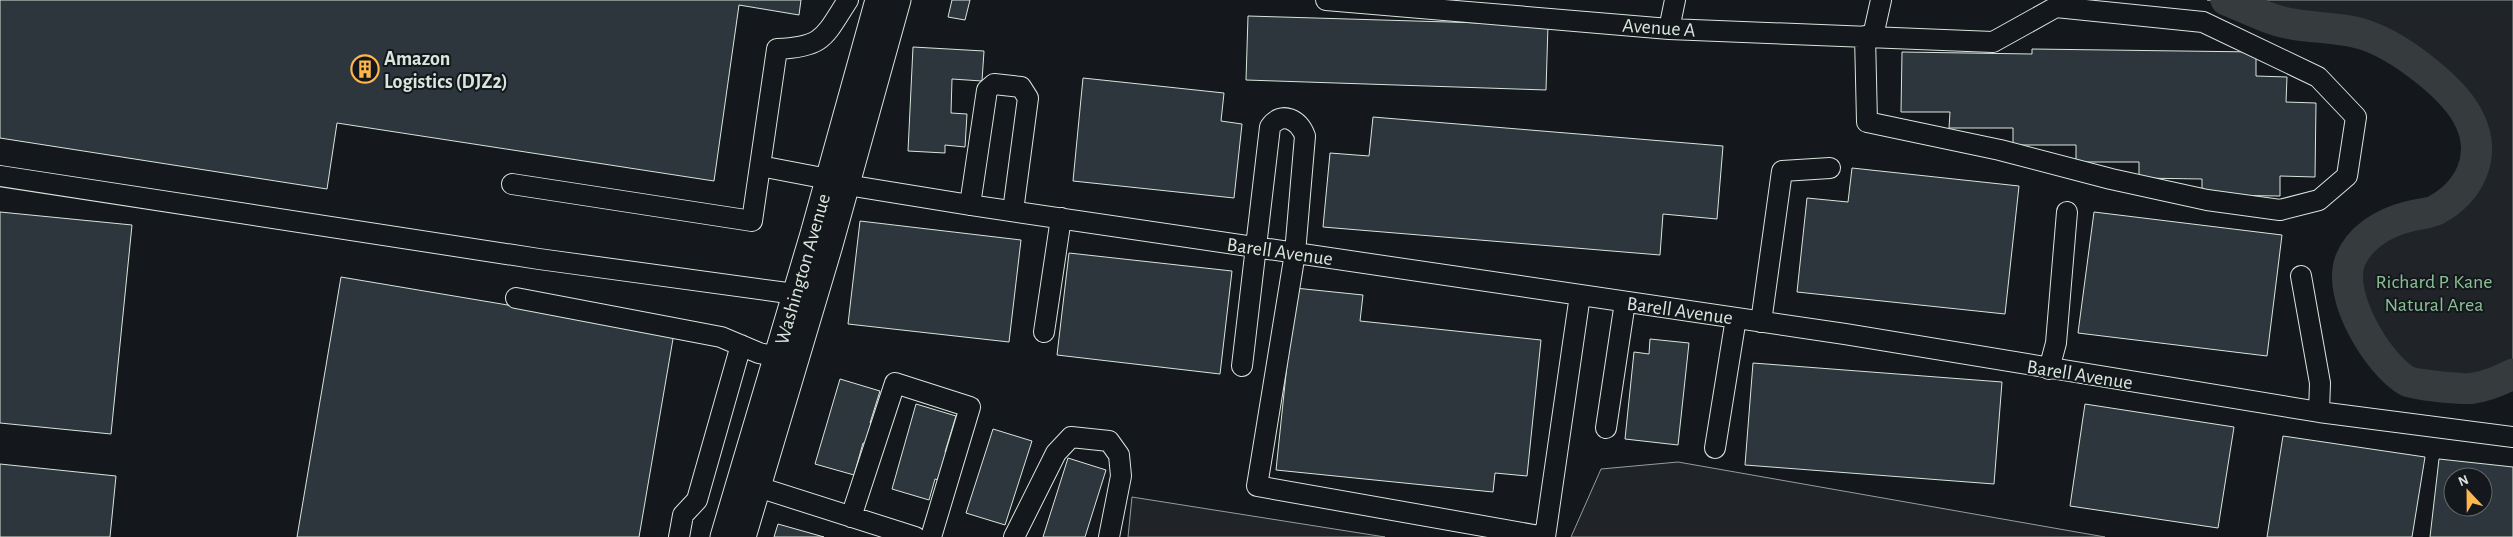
<svg xmlns="http://www.w3.org/2000/svg" width="2513" height="537" font-family="'Alegreya Sans',sans-serif">
	<style>
		.green { fill: #202428; stroke: #939e99 }
		.lines { fill: none; stroke-linecap: round; stroke-linejoin: round }
		.river { stroke: #363b3e; stroke-width: 31 }
		.building { fill: #2c363c; stroke: #d8e6dc; fill-rule: evenodd }
		.minor-casing { stroke: #d8e6dc; stroke-width: 22 }
		.major-casing { stroke: #d8e6dc; stroke-width: 27 }
		.minor { stroke: #14181c; stroke-width: 20 }
		.major { stroke: #14181c; stroke-width: 25 }
		.labels { text-anchor: middle; stroke-width: 4; stroke-linejoin: round; paint-order: stroke }
		.street-label { font-size: 20px; fill: #d8e6dc; stroke: #14181c }
		.poi-label { font-size: 20px; font-weight: bold; fill: #d8e6dc; stroke: #14181c; text-anchor: start }
		.park-label { font-size: 20px; fill: #8ac095; stroke: #14181c }
	</style>
	<rect width="100%" height="100%" fill="#14181c"/>
	<path class="green" d="M2207,0h306v374l-40,15 -65,-7 -18,-16 -20,-26 -18,-33 -5,-24 2,-20 10,-19 16,-13 30,-14 30,-6 21,-15 17,-21 4,-25 -7,-29 -26,-35 -39,-32 -38,-19 -85,-13 -33,-13z
		M1678,462l427,75h-534l30,-68z
		M1132,497l253,40h-257z"/>
	<g class="lines">
		<path class="river" d="M2226,0c18,7 37,17 56,22 28,7 59,4 86,14 33,12 88,53 102,85 17,36 -1,71 -34,89 -8,4 -20,4 -29,7 -24,6 -48,21 -57,44 -13,35 27,102 57,120 7,4 58,9 67,7 13,-2 27,-8 39,-14"/>
	</g>
	<path class="building" d="M0,0h801l-2,15 -60,-10 -25,176 -377,-58 -10,66 -327,-51z
		M952,0h18l-5,20 -17,-3z
		M1248,16l300,9 -2,65 -300,-10z
		M913,47l71,4 -2,30 -30,-2 -1,34 16,1 -2,33 -20,-2v8l-37,-2z
		M2032,49l224,3v24l31,1 -1,25 30,1 -1,74 -35,-1v20l-78,-1v-16l-63,-1v-16h-63v-17h-63v-17h-64l1,-16h-49l1,-60 130,2z
		M1083,78l141,15 -3,28 21,3 -8,74 -161,-17z
		M1373,117l350,29 -6,73 -54,-5 -3,41 -337,-28 7,-74 39,3z
		M1852,168l167,18 -14,128 -208,-22 10,-94 41,4z
		M0,212l132,13 -21,209 -111,-11z
		M2094,212l188,23 -15,121 -189,-23z
		M860,221l161,19 -12,102 -161,-18z
		M1069,253l163,18 -12,103 -163,-19z
		M341,277l333,56 -35,204h-342z
		M1295,288l68,7 -3,26 181,19 -14,136 -32,-3 -2,19 -217,-22z
		M1650,339l39,4 -11,102 -53,-6 9,-87 15,2z
		M1753,363l249,19 -8,102 -249,-19z
		M840,379l40,12 -10,32 9,2 -7,20 -9,-2 -9,32 -39,-11z
		M916,404l40,12 -11,36 8,2 -8,28 -10,-3 -6,21 -37,-11z
		M2085,404l149,23 -16,101 -148,-22z
		M993,429l39,12 -27,84 -39,-12z
		M2283,436l142,21 -13,80h-145z
		M1068,458l38,12 -21,67h-42z
		M2439,459l74,8v70h-83zM2453,477h30v30h-30z
		M0,464l116,12 -6,61h-110z
		M778,524l46,13h-50z"/>
	<g class="lines">
		<g class="minor-casing">
			<path id="minor" d="M1326,0l343,29 324,13 63,-35 147,15 115,55 38,40 -9,59 -28,24 -39,10 -73,-10 -96,-21 -111,-29 -133,-28 -2,-86
				M1669,29l6,-29
				M1873,36l8,-36
				M760,166l68,13
				M0,176l539,83 256,35
				M512,184l240,37 25,-172c47,-2 47,-12 71,-49
				M847,185l123,20 875,129 474,78 194,25
				M970,205l17,-115 7,-6 27,3 7,11 -15,113
				M2301,276l19,107 -1,29
				M516,298l205,39 38,16 19,4
				M1761,322l21,-151 48,-3
				M1044,332l17,-114
				M1242,366l28,-239c12,-17 29,-7 35,9l-10,117 -38,233 288,51 35,-242
				M2049,369l7,-26 11,-131
				M1606,428l19,-126
				M1715,448l21,-130
				M758,487l157,50
				M851,517l44,-134 75,24 -39,130
				M679,537l4,-22 14,-15 44,-155
				M1014,537l42,-84 15,-16 38,4 10,14 2,21 -12,61"/>
		</g>
		<g class="major-casing">
			<path id="major" d="M723,537l90,-303 65,-234
				M743,537l87,-292 68,-245"/>
		</g>
		<use href="#minor" class="minor"/>
		<use href="#major" class="major"/>
	</g>
	<defs>
		<g id="building-ring" transform="scale(1.4375)"><circle r="9.5" fill="#14181c" stroke="#ffb74d" stroke-width="1.5"/><path d="M-4-6H4V6H1V3H-1V6H-4ZM-2.5-4.3h1.7v1.8h-1.7ZM.8-4.3h1.7v1.8H.8ZM-2.5-1h1.7V.8h-1.7ZM.8-1h1.7V.8H.8Z" fill="#ffb74d"/></g>
	</defs>
	<g fill-rule="evenodd">
		<use href="#building-ring" x="365" y="69"/>
	</g>
	<g class="labels">
		<g class="street-label">
			<text transform="translate(1659 27) rotate(4)" y="7">Avenue A</text>
			<text transform="translate(1280 251) rotate(8)" y="7">Barell Avenue</text>
			<text transform="translate(802 269) rotate(-74)" y="7">Washington Avenue</text>
			<text transform="translate(1680 310) rotate(8)" y="7">Barell Avenue</text>
			<text transform="translate(2080 374) rotate(9)" y="7">Barell Avenue</text>
		</g>
		<g class="poi-label">
			<text x="384" y="65">Amazon<tspan x="384" dy="23">Logistics (DJZ2)</tspan></text>
		</g>
		<g class="park-label">
			<text x="2434" y="288">Richard P. Kane<tspan x="2434" dy="23">Natural Area</tspan></text>
		</g>
	</g>
	<g transform="translate(2468 492) rotate(338)"><circle r="24" fill="#14181c" stroke="#626a69"/>
	<path d="M0-4L9 19L0 12L-9 19Z" fill="#ffb74d"/>
	<text y="-8" font-size="14" font-weight="bold" text-anchor="middle" fill="#d8e6dc">N</text>
	</g>
</svg>
